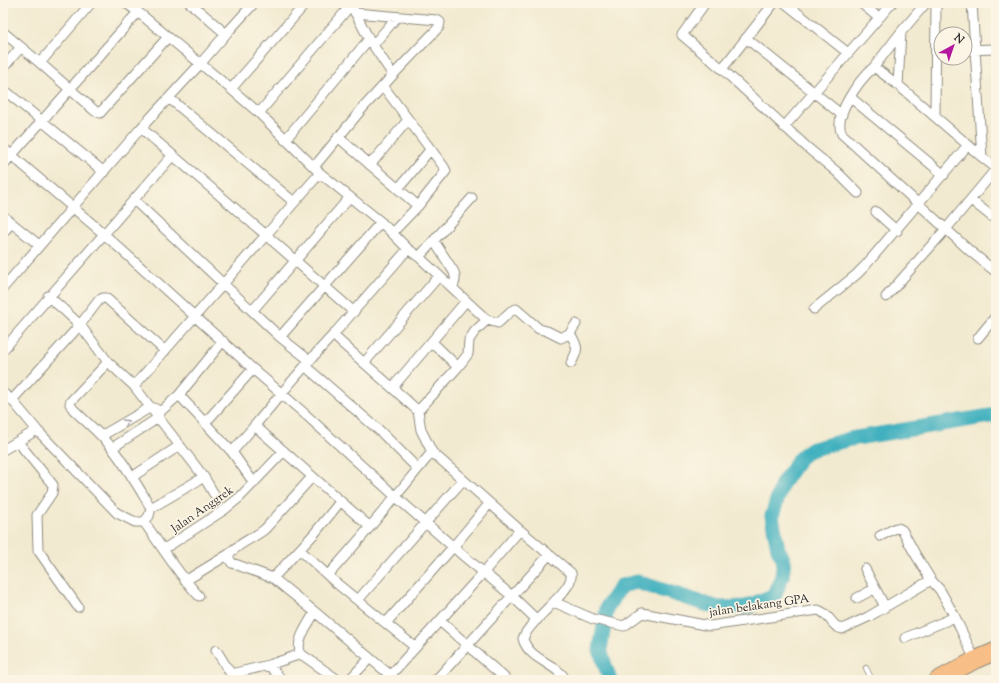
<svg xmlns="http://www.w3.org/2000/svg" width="999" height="683" font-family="'Sorts Mill Goudy',serif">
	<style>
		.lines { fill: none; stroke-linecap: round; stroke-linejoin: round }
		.river { stroke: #43b1bf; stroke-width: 15 }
		.lane-casing { stroke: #8e8a7e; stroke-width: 6 }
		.street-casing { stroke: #8e8a7e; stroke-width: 11 }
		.highway-casing { stroke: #8e8a7e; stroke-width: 19 }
		.lane { stroke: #fff; stroke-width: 4.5 }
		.street { stroke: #fff; stroke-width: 9 }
		.highway { stroke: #f7be87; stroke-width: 17 }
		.oneway { stroke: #a0a0a0 }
		.labels { text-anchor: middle; stroke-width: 3.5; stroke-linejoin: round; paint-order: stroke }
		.street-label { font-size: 12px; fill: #2b2b2b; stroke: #fcf5e5 }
	</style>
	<rect width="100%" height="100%" fill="#fcf5e5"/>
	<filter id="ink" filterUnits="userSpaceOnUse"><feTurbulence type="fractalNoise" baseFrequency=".025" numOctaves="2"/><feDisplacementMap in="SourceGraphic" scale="8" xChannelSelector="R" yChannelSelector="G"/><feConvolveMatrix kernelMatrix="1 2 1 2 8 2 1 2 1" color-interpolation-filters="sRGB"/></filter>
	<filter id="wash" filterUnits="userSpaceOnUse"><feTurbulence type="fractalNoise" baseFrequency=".012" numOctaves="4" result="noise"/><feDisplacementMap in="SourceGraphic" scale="16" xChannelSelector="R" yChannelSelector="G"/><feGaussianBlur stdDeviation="0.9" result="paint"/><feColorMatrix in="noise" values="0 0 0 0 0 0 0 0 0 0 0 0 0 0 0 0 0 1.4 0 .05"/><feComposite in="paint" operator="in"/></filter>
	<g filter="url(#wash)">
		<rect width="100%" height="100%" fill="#f2ead0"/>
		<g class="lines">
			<path class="river" d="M610,680l-10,-30 7,-43 14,-21 16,-4 81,26 28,-1 29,-12 7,-19 2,-16 -6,-11 -6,-33 10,-32 17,-25 10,-9 41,-11 146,-24"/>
		</g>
	</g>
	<g filter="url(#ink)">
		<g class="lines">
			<g class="lane-casing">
				<path id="lane" d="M866,668l6,12"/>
			</g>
			<g class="street-casing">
				<path id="street" d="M190,3l36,31 28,-31
					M705,3l-23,32 40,34
					M774,3l-52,66 87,80 28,23 21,21
					M785,3l63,50
					M861,3l18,15
					M926,3l-25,29 -27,35 24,18 84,72
					M972,3l10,154 14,11
					M138,12l93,77 75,-86
					M355,13l82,7 3,2 -1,5 -46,48
					M3,32l37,31 51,-60
					M746,38l96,77
					M373,45l24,-28
					M965,50l31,-1
					M40,63l55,48 5,2 68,-76
					M874,67c-14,12 -42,49 -32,67l128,117 26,21
					M3,68l18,-21
					M898,85l3,-53
					M383,86l61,81 2,4 -28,35 -26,27
					M3,89l101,83
					M231,89l28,24 61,60 61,49 27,27 11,8 68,63 11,3 13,-12 5,-2 23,20 8,2 14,7 9,-5 6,-9
					M850,97l94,78
					M169,98l125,104
					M259,113l92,-108
					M935,116l1,-113
					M784,127l108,-124
					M141,128l125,107 54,-62
					M338,137l80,69
					M285,140l84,-101
					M3,148l101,86 149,135 52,45 91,83 70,61 46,38 25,24
					M3,165l135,-153 -12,-9
					M370,165l38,-45
					M314,167l47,-57 32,-35 -24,-36 -19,-36
					M398,189l32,-39
					M134,200l146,137 29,23
					M971,200l25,20
					M876,212l21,19
					M3,216l36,29
					M3,233l8,-10
					M434,241l20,31c2,6 2,10 -2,15
					M408,249l-75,86c28,26 57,50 85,76l40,-44 10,-13 1,-14 6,-9 12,-11
					M419,257l53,-59
					M3,288l138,-160 60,-65 25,-29
					M48,296l16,14 16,15 28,37 26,24
					M886,297l60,-68 50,-60
					M814,309l42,-34 9,-9 103,-121
					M253,310l97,-113
					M570,333c8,14 9,16 1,30
					M280,337l101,-115
					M978,338l18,-22
					M432,342l26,25
					M3,350l169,-194
					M108,362l-37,39 -1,3 3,5c13,13 28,25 39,39 15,19 27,40 39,60l-2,8 -5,6c18,25 34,52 55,74
					M364,363l75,-87
					M305,366l75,65 38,38
					M393,387l73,-86
					M3,393l9,7 25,30 80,83 18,9h9
					M179,395l53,57 22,31
					M12,400l68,-75 19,-25 4,-2h3l59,53
					M158,418l3,-7 18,-16 44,-54
					M205,423l48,-54
					M255,426l115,101
					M101,436l50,-29 5,2
					M18,442l35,43 -1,8 -15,22 1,35 40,57
					M112,448l46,-30
					M3,450l34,-20
					M232,452c34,-39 66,-80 101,-117
					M132,477l47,-31
					M214,494l-10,-17 -70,-91 132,-151 88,77
					M151,508l53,-31
					M520,530l51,43c4,18 -43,47 -48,66 7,22 32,23 43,41
					M880,536l16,-8h2l4,2 12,22 17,28 9,10 15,27
					M164,549l60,-39 16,-13 44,-46
					M300,550l35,32 80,65
					M229,554v5l3,4 41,15 41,-44 26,-32
					M865,569l20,38
					M328,575c36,-39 70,-82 104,-123l-11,-22 -3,-19
					M273,578l42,34 75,63
					M185,581l44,-27c10,-11 25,-16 36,-25l47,-52
					M857,598l17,-9
					M358,600l105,-120
					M554,602l39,17 31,7 18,-13 68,13 108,-16c13,4 12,16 24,19l26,-12 63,-37
					M315,612c-6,11 -21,30 -14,42l37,26
					M440,621l67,59
					M386,623l67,-76 36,-43
					M905,638l50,-21 20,43
					M216,650l15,24 38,-9 32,-11
					M269,665l13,15
					M349,680l21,-22
					M386,680l97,-107 37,-43 -88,-78
					M436,680l113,-125"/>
			</g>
			<g class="highway-casing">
				<path id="highway" d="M938,680l37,-20 21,-9"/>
			</g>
			<use href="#lane" class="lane"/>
			<use href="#street" class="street"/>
			<use href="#highway" class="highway"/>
		</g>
		<defs><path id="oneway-chevron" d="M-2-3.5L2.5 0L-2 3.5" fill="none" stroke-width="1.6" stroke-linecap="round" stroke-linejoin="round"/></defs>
		<use class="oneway" href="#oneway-chevron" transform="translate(126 422) rotate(-30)"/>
	</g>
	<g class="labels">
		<g class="street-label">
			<text transform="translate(202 509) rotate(-35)" y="4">Jalan Anggrek</text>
			<text transform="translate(759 605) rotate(-8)" y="4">jalan belakang GPA</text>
		</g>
	</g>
	<rect width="999" height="683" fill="none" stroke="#fcf5e5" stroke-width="16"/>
	<g transform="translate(953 46) rotate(40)"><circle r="19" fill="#fcf5e5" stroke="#a8a49b"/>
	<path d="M0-3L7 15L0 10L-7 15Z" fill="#b5179e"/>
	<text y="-6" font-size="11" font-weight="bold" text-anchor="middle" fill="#2b2b2b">N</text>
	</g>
</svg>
